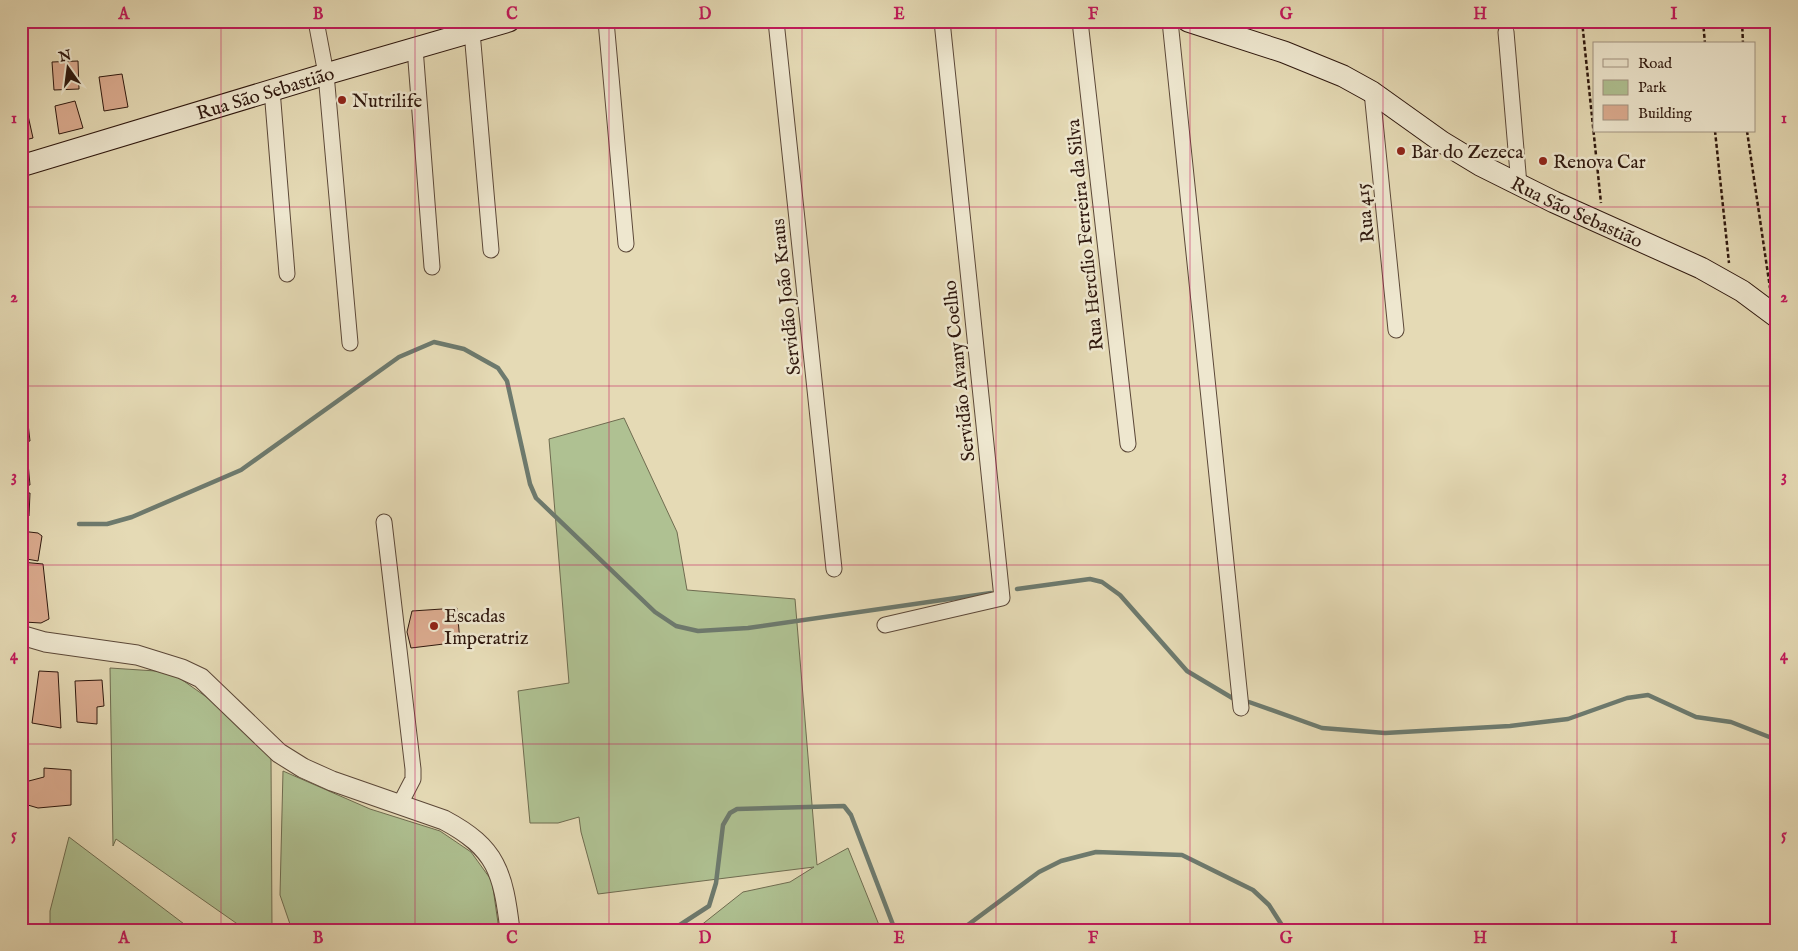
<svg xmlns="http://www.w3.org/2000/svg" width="1798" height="951" font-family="'IM FELL English',serif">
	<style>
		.green { fill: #afc192; stroke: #6f6c50 }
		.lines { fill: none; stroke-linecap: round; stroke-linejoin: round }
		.stream { stroke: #6d7a6e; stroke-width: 4.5 }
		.building { fill: #dbab8f; stroke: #2f180e }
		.minor-casing { stroke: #5c4838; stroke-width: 17 }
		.tertiary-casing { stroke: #5c4838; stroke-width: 21 }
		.secondary-casing { stroke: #2f180e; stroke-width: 23 }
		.path { stroke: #2f180e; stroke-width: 2.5; stroke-dasharray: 4 2.5; stroke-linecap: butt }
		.minor { stroke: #eee7cf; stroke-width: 15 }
		.tertiary { stroke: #eee7cf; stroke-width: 19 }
		.secondary { stroke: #eee7cf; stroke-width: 21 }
		.grid { fill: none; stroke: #c2185b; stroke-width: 1; stroke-opacity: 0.55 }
		.poi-dot { fill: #8f2418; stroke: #eee7cf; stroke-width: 2 }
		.labels { text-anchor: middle; stroke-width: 5; stroke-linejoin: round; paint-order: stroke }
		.street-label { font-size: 19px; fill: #2f180e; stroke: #eee7cf }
		.poi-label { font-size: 19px; fill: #2f180e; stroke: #eee7cf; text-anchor: start }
		.neatline { fill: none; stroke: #c2185b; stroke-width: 2 }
		.grid-label { font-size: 16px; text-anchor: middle; font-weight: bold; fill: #c2185b }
	</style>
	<rect width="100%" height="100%" fill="#e5dab5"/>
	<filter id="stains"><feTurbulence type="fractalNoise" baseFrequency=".004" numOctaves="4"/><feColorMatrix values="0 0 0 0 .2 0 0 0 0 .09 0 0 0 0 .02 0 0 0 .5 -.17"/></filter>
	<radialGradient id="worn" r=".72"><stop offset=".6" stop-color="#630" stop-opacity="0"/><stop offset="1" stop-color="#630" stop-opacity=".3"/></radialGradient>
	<path class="green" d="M624,418l53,114 10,58 108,9 22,266 31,-17 33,82h-186l48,-38 47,-10 24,-15 -216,27 -17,-62 -2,-15 -21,6h-28l-12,-132 51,-8 -20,-244z
		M110,668l61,4 51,36 49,48 1,174h-26l-130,-91 -3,7z
		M283,771l87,38 70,22 31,21 21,29 7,49h-207l-12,-35z
		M69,837l123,93h-142v-19z"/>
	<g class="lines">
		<path class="stream" d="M79,524h28l25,-7 109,-47 158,-113 35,-15 30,7 34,19 9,13 23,103 6,14 119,114 21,14 22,5 50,-3 243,-35
			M1017,589l73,-10 12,3 18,13 67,76 47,28
			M1249,702l73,26 63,5 125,-7 58,-7 59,-21 21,-3 48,22 35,5 46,18
			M672,930l37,-24 7,-23 7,-58 7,-12 7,-4 107,-3 7,9 44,115
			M961,930l78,-58 22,-11 35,-9 86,3 71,35 16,15 16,25"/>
	</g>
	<path class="building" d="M78,61l1,28 -25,1 -2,-28z
		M122,74l6,33 -24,4 -5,-34z
		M75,101l8,27 -24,6 -4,-28z
		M25,102l8,36 -12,3v-38z
		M26,406l4,35 -9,2v-36z
		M21,463h7l2,22 -9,1z
		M21,493h9l-1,23 -8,1z
		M21,531l17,2 4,3 -4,25 -17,-3z
		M21,562l22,2 6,55 -8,4 -17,-1 -3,-3z
		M457,608l3,34 -49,6 -4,-16 5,-21z
		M39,671l19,1 3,56 -29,-5z
		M102,680l2,26 -7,1v17l-20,-2 -2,-41z
		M44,768l27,2v35l-33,3 -17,-5v-26l4,5 19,-5z"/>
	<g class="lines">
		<g class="minor-casing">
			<path id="minor" d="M316,21l10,53 24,269
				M606,21l20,223
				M776,21l58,548
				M1080,21l48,423
				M1170,21l71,687
				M472,32l19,218
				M1506,32l13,153
				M415,48l17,219
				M272,90l15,184
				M1372,92l24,238
				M384,522l29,247v10l-13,25
				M885,625l117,-27 -60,-577"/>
		</g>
		<g class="tertiary-casing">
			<path id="tertiary" d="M21,635l24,7 92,13 45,14 19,9 78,75 24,15 29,13 112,39c53,28 59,53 66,110"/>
		</g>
		<g class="secondary-casing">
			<g id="secondary">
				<path id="s1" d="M1188,21l96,31 59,24 29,16 70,50 38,23 74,37 147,66 41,23 35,26"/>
				<path id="s2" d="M21,166l305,-92 183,-53"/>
			</g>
		</g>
		<path class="path" d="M1582,21l19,182
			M1703,21l2,23
			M1742,21l1,23
			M1715,131l14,132
			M1747,131l23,157"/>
		<use href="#minor" class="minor"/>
		<use href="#tertiary" class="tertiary"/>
		<use href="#secondary" class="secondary"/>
	</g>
	<path class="grid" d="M221,21v909M415,21v909M609,21v909M802,21v909M996,21v909M1190,21v909M1383,21v909M1577,21v909M21,207h1756M21,386h1756M21,565h1756M21,744h1756"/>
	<g class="poi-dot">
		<circle cx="342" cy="100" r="5"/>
		<circle cx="1401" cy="151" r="5"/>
		<circle cx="1543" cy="161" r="5"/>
		<circle cx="434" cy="626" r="5"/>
	</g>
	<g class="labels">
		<g class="street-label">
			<text dy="7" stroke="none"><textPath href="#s2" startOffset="255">Rua São Sebastião</textPath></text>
			<text dy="7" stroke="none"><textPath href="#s1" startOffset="436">Rua São Sebastião</textPath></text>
			<text transform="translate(1364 213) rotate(-96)" y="7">Rua 415</text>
			<text transform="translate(1084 235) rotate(-96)" y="7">Rua Hercílio Ferreira da Silva</text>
			<text transform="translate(785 297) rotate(-96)" y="7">Servidão João Kraus</text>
			<text transform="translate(958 371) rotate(-96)" y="7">Servidão Avany Coelho</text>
		</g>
		<g class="poi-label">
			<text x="352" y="107">Nutrilife</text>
			<text x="1411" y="158">Bar do Zezeca</text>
			<text x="1553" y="168">Renova Car</text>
			<text x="444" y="622">Escadas<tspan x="444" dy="22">Imperatriz</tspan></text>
		</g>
	</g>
	<rect width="1798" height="951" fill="none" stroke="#e5dab5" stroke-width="55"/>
	<rect x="1593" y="42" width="162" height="90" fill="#eee7cf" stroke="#a29482"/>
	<rect x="1603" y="59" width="25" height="8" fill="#eee7cf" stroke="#a29482"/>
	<text x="1638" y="68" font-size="15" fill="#2f180e">Road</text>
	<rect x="1603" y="80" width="25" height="15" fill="#afc192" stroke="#a29482"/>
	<text x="1638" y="92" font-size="15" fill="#2f180e">Park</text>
	<rect x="1603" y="105" width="25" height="15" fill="#dbab8f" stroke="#a29482"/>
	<text x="1638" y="118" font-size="15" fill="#2f180e">Building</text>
	<g transform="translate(68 68) rotate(346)" stroke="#eee7cf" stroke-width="4" paint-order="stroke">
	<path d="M0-4L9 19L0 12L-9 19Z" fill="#2f180e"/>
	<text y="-8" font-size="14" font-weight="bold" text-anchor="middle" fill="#2f180e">N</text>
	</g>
	<rect x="28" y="28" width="1742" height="896" class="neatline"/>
	<g class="grid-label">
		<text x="124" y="19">A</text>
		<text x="318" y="19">B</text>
		<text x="512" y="19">C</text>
		<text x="705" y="19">D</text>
		<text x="899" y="19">E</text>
		<text x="1093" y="19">F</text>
		<text x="1286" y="19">G</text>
		<text x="1480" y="19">H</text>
		<text x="1674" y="19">I</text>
		<text x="14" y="123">1</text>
		<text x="1784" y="123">1</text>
		<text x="14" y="302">2</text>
		<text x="1784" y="302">2</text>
		<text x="14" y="481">3</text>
		<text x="1784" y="481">3</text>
		<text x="14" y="660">4</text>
		<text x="1784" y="660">4</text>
		<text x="14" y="840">5</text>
		<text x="1784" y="840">5</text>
		<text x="124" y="943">A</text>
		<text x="318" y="943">B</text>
		<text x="512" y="943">C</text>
		<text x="705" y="943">D</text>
		<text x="899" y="943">E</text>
		<text x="1093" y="943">F</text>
		<text x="1286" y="943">G</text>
		<text x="1480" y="943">H</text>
		<text x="1674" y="943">I</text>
	</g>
	<rect width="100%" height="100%" filter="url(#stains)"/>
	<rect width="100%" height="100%" fill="url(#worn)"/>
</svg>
